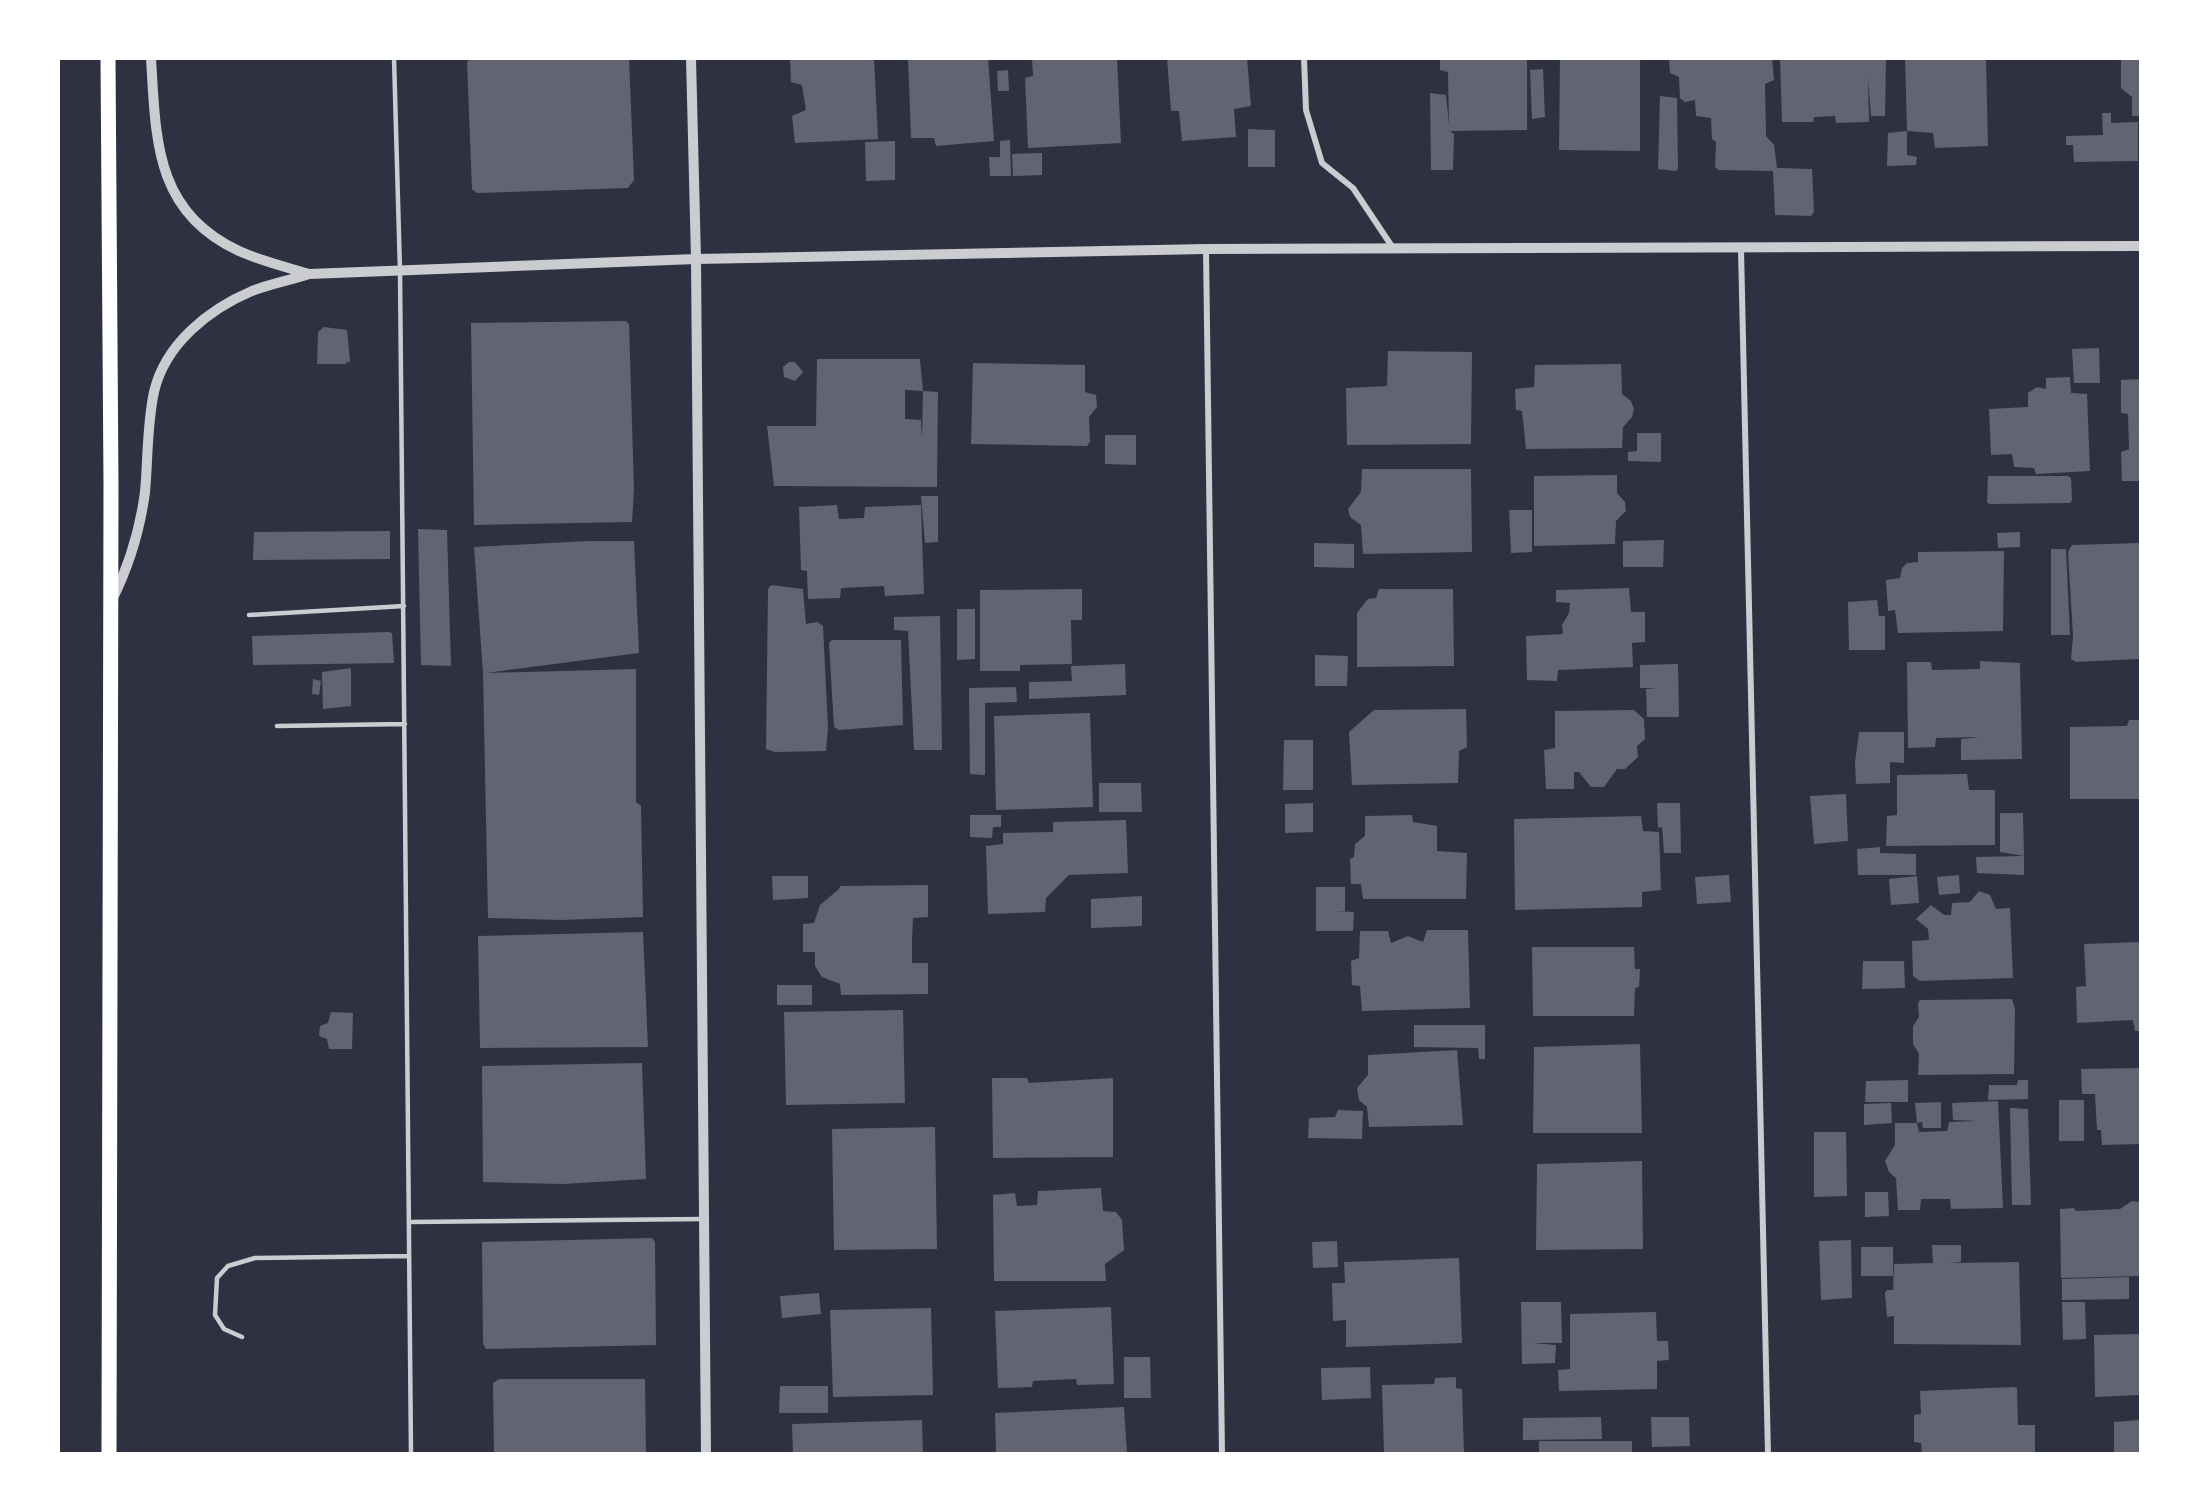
<svg xmlns="http://www.w3.org/2000/svg" width="2199" height="1512" font-family="'Space Grotesk',sans-serif">
	<style>
		.building { fill: #626471 }
		.lines { fill: none; stroke-linecap: round; stroke-linejoin: round }
		.service { stroke: #caccd0; stroke-width: 4.5 }
		.minor { stroke: #caccd0; stroke-width: 6 }
		.tertiary { stroke: #caccd0; stroke-width: 10 }
		.primary { stroke: #fff; stroke-width: 15 }
	</style>
	<rect width="100%" height="100%" fill="#2d3142"/>
	<path class="building" d="M471,58h158l5,122 -6,8 -151,5 -5,-4 -5,-127z
		M790,58h84l4,81 -83,4 -3,-27 14,-6 -4,-25 -11,-3z
		M908,58h80l6,83 -58,5 -2,-8h-23z
		M1032,58h85l4,85 -93,5 -3,-70 8,-2z
		M1167,58h80l4,48 -17,3 2,28 -54,4 -3,-30h-8z
		M1440,58h87v72l-77,1 4,3 -1,36h-22l-1,-77 16,2 3,30 -1,-53 -8,-2z
		M1560,58h80v93l-81,-1z
		M1669,58h103l2,22 -9,4 1,52 8,9 3,23 35,1 2,43 -3,4 -36,-1 -2,-44 -54,-1 -4,-3 1,-25 -4,-3 -1,-21 -15,-2 -1,-16 -10,2 -5,-4 -1,-21 -9,-4z
		M1780,58h106l-1,58h-14l-3,-38 1,44 -33,1 -1,-7 -21,1 -1,5h-31z
		M1905,58h81l2,88 -53,2 -2,-15 -26,-2z
		M2121,58h19v58h-8v-19l-11,-9z
		M1543,69l2,48 -13,2 -2,-49z
		M1008,70l1,21h-11l-1,-20z
		M1660,96l17,2 1,71 -2,2 -18,-2z
		M2102,113h9v10l27,-1v39l-64,1 -1,-17h-7v-9l37,-1z
		M1248,129l27,1v37h-27z
		M1907,131v24l10,2 -1,8 -29,1 1,-33z
		M1010,140l1,36h-21l-1,-19h11v-16z
		M895,141v39l-29,1 -1,-39z
		M1042,153v22l-29,1 -1,-22z
		M626,321l3,3 5,165 -2,33 -158,3 -3,-202z
		M324,327l23,3 3,31 -2,2 -1,-2 -1,3h-29l1,-32z
		M2099,348l1,35h-26l-2,-34z
		M1388,351l84,1 -1,92 -124,1 -1,-57 41,-2z
		M817,359h103l3,32 -18,-1v29l16,1 1,19 1,-48 15,1 -1,95 -163,-1 -7,-60h49z
		M789,362h6l8,10 -8,9 -11,-4 -1,-10z
		M973,363l112,2v27l11,3 1,12 -8,10 1,25 -3,4 -116,-2z
		M1621,364l1,30 9,7 3,8 -2,8 -9,10 -1,21 -96,1 -4,-38 -6,-1 -1,-21 19,-2 1,-22z
		M2070,377l1,16 16,1 3,77 -54,3 -2,-6 -20,-1 -2,-13 -21,1 -2,-46 39,-2v-14l9,-6 9,2v-11z
		M2140,379v102h-18l-1,-29 8,-3 -1,-35 -7,-1v-33z
		M1637,433h24v29l-33,-1v-9l9,-1z
		M1105,435h31v30l-31,-1z
		M1362,469h109l1,83 -109,2 -2,-29 -11,-8 -2,-8 13,-17z
		M1617,475v18l8,9 1,9 -10,10 -1,23 -81,2v-70z
		M1988,476h80l3,2 1,22 -2,3 -81,1 -2,-2z
		M921,496h17v46l-13,1z
		M837,505l2,14 25,-1 1,-11 56,-2 3,89 -39,2 -1,-10 -43,2 -1,10 -32,1 -1,-28 -6,-1 -2,-63z
		M1509,510h23v42l-21,1z
		M418,529l29,1 4,136 -30,-1z
		M390,531v28l-137,1 1,-28z
		M2020,532v15l-22,1 -1,-15z
		M1664,540l-1,27h-40v-26z
		M587,541h47l5,112 -153,20 150,-4v133l5,4 2,111 -82,3 -73,-2 -5,-245 -9,-126z
		M1314,543l40,1v24l-40,-1z
		M2140,543v116l-64,3 -5,-3 2,-23 -5,-84 4,-7z
		M2051,549h15l4,86h-19z
		M2004,551l-1,80 -105,2 -3,-23 -7,1 -2,-31 14,-2 2,-10 5,-5 11,-1v-10z
		M771,585l32,4 3,35 12,-2 5,4 5,102 -2,23 -51,1 -9,-3 2,-160z
		M1629,588l2,24h14v30l-13,1 1,24 -75,3 -1,11 -30,-1 -1,-44 37,-2 -1,-9 7,-12 1,-10 -14,-1v-12z
		M1082,589v31h-11l1,44 -52,1v6h-40v-81z
		M1379,589h74l1,77 -97,1v-54l11,-14 8,-1z
		M1877,600l2,16h6v34h-36l-1,-48z
		M957,609h18v50l-18,1z
		M940,616l2,134h-28l-6,-119 -14,-1v-13z
		M389,632l3,1 2,30 -141,2 -1,-29z
		M832,640h69l2,85 -64,5 -5,-3 -5,-84z
		M1315,655l33,1 -1,30h-32z
		M1980,661l40,2 2,96 -61,1v-21l18,-2 -43,1 -1,9 -27,1 -1,-86h24l1,8 48,-1z
		M1125,664l1,31 -97,4v-17l43,-1 -1,-15z
		M1678,664l1,53h-32l-1,-28 11,-1h-17v-23z
		M351,668v38l-28,3 -1,-37z
		M313,679l8,2 -2,14 -7,-1z
		M1016,687l1,15 -32,1v72l-15,-1 -1,-86z
		M1466,709l1,38 -8,4 -1,32 -106,2 -3,-53 25,-22z
		M1634,710l10,9 1,20 -8,7 1,11 -13,12h-8l-13,18h-13l-12,-15h-5v17h-28l-2,-39 11,-2v-37z
		M1090,713l3,94 -97,3 -2,-94z
		M2129,720h11v79h-70v-72l57,-1z
		M1859,732h45v31l-14,-1v21l-34,1 -1,-22z
		M1284,740h29v50h-30z
		M1967,774l2,16h26v55l-109,1 1,-30 10,-1v-40z
		M1099,783h42l1,29h-43z
		M1846,794l2,47 -34,3 -4,-48z
		M1313,803v29l-28,1v-29z
		M1657,803h23l1,50h-17l-2,-26 -4,1z
		M2000,813h23l1,43v19l-47,-2 -1,-16 48,-1 -24,-4z
		M970,815h31v12h-8l-1,11 -22,-1z
		M1412,815l1,7 24,4v25l30,2 -1,46h-103l-2,-15h-10l-1,-25 4,-2 1,-13 10,-8v-20z
		M1641,816l2,15 16,1 2,58 -19,2v15l-127,3 -1,-91z
		M1126,820l2,53 -59,2 -23,23 -1,14 -57,2 -2,-68 17,-2v-11l50,-1v-10z
		M1880,847v6l36,1v21h-58l-1,-26z
		M1729,875l2,27 -34,2 -2,-27z
		M1959,875l1,18 -21,2 -2,-18z
		M772,876h36v22l-35,2z
		M1917,876l2,27 -28,2 -2,-26z
		M928,885v32l-15,1 -1,21v24h16v31l-87,1 -1,-11 -18,-7 -7,-11v-14h-12v-28l11,-1 6,-18 19,-16 1,-3z
		M1316,887h29v24h-10l19,1 -1,19h-37z
		M1979,891l11,4 6,14 14,-1 3,70 -93,3 -7,-5 -1,-35 17,-1 -1,-11 -12,-10 15,-14 13,10h7l1,-12 18,-1z
		M1142,896v30l-51,2v-29z
		M1427,930h41l2,78 -108,3 -2,-25 -8,-1 -1,-24 8,-3 1,-27h28l3,12 17,-7 15,6z
		M643,932l5,115 -168,1 -2,-112z
		M2140,942v89h-5l-2,-11 -56,3 -1,-36 10,-1 -2,-42z
		M1532,947h102l1,22h5l-1,18 -4,1 -1,28h-101z
		M1863,961h41l1,27 -43,1z
		M777,985h35v20h-35z
		M2012,999l3,10 -1,65 -96,1 1,-21 -6,-10v-18l6,-9 -1,-14 2,-3z
		M903,1010l2,93 -119,2 -2,-93z
		M331,1012l22,1 -1,36h-23l-2,-10 -8,-3 1,-10 8,-3z
		M1414,1025h71v34h-6l-1,-11 -64,-1z
		M1640,1044l2,89h-109l1,-86z
		M1457,1050l6,75 -94,2 -2,-20 -8,-7 -2,-12 11,-13v-20z
		M642,1063l4,116 -83,5 -80,-2 -1,-116z
		M2140,1068v76l-38,1 -1,-15h-4l-2,-36h-13l-1,-25z
		M992,1078h35l2,5 84,-5v79l-120,1z
		M1908,1080v22h-43l1,-21z
		M2018,1080h10v19l-40,1 1,-15h28z
		M2059,1100h25v41h-25z
		M1998,1101l5,107 -52,1 -1,-10h-29l-1,11h-22l-2,-32 -7,-6 -4,-11 10,-16v-22h22l-2,-20 26,-1v26h-18l-1,-6 -5,1 2,9 28,-1 2,-9 29,-1 -25,-1 -1,-17z
		M1891,1103l1,20 -28,2v-21z
		M2010,1108l18,1 3,96h-19z
		M1338,1110l25,1 -1,28 -54,-1 1,-20 26,-1z
		M935,1127l2,122 -103,1 -2,-121z
		M1814,1132h32l1,64 -33,1z
		M1642,1161l1,88 -107,1 1,-86z
		M1101,1188l2,23 13,1 6,8 2,30 -19,14 1,17h-112l-1,-86 22,-2 2,13 20,-1 1,-14z
		M1865,1192h23l1,24 -24,1z
		M2132,1201l8,1v74l-79,2 -1,-69 14,-1 2,3 44,-2z
		M652,1238l3,4 1,103 -170,4 -3,-6 -1,-101z
		M1851,1240l1,58 -31,2 -2,-59z
		M1337,1241l1,26 -25,1 -1,-26z
		M1932,1245h29v17l-13,1 71,-1 2,83 -127,-1v-28l-7,1 -2,-24 2,-3h6l1,-26 39,-1z
		M1861,1247h32v29h-32z
		M1459,1258l3,85 -116,4v-27l-13,1 -1,-38h13l-1,-21z
		M2129,1277v22l-67,1v-21z
		M819,1293l2,21 -39,4 -2,-22z
		M1521,1302h40l1,41h-30l24,2 -1,18 -33,1z
		M2062,1302h23l1,37 -23,1z
		M1111,1307l3,77 -37,1 -1,-6 -43,2 -1,6 -34,1 -3,-77z
		M931,1308l2,87 -100,2 -3,-87z
		M1656,1312l1,29h11l1,19 -12,1v28l-98,2 -1,-21 12,-1v-55z
		M2140,1334v61l-45,2 -1,-62z
		M1124,1357h26l1,41h-27z
		M1370,1367l1,31 -49,2 -1,-32z
		M1456,1377v11l6,1 2,65h-80l-2,-69 52,-1 1,-6z
		M499,1379h146l1,75h-152l-1,-71z
		M780,1386h48v27h-49z
		M2014,1387l3,1 1,37h17v29h-113l-1,-11 -7,-1v-27l7,-1 -1,-23z
		M1124,1407l3,47h-131l-1,-41z
		M1601,1417l1,22 -79,1v-22z
		M1651,1417h38l1,29 -38,1z
		M922,1420l1,34h-130l-1,-30z
		M2140,1420v34h-26v-32z
		M1539,1441h93v13h-93z"/>
	<g class="lines">
		<path class="service" d="M394,58l6,213 11,1183
			M249,615l155,-9
			M277,726l128,-2
			M409,1222l294,-3
			M242,1337l-18,-8 -9,-14 2,-37 11,-12 27,-8 154,-2"/>
		<path class="minor" d="M1304,58l2,52 16,53 31,25 40,60
			M1206,249l16,1205
			M1741,249l27,1205"/>
		<path class="tertiary" d="M151,58c5,80 3,154 88,193 22,10 47,16 70,23
			M691,58l5,201 10,1195
			M112,600c17,-34 28,-70 33,-108 3,-33 2,-68 9,-100 11,-48 55,-83 98,-101 18,-7 39,-11 57,-17l387,-15 510,-10 934,-3"/>
		<path class="primary" d="M108,58l3,427 -2,969"/>
	</g>
	<rect width="2199" height="1512" fill="none" stroke="#ffffff" stroke-width="120"/>
</svg>
